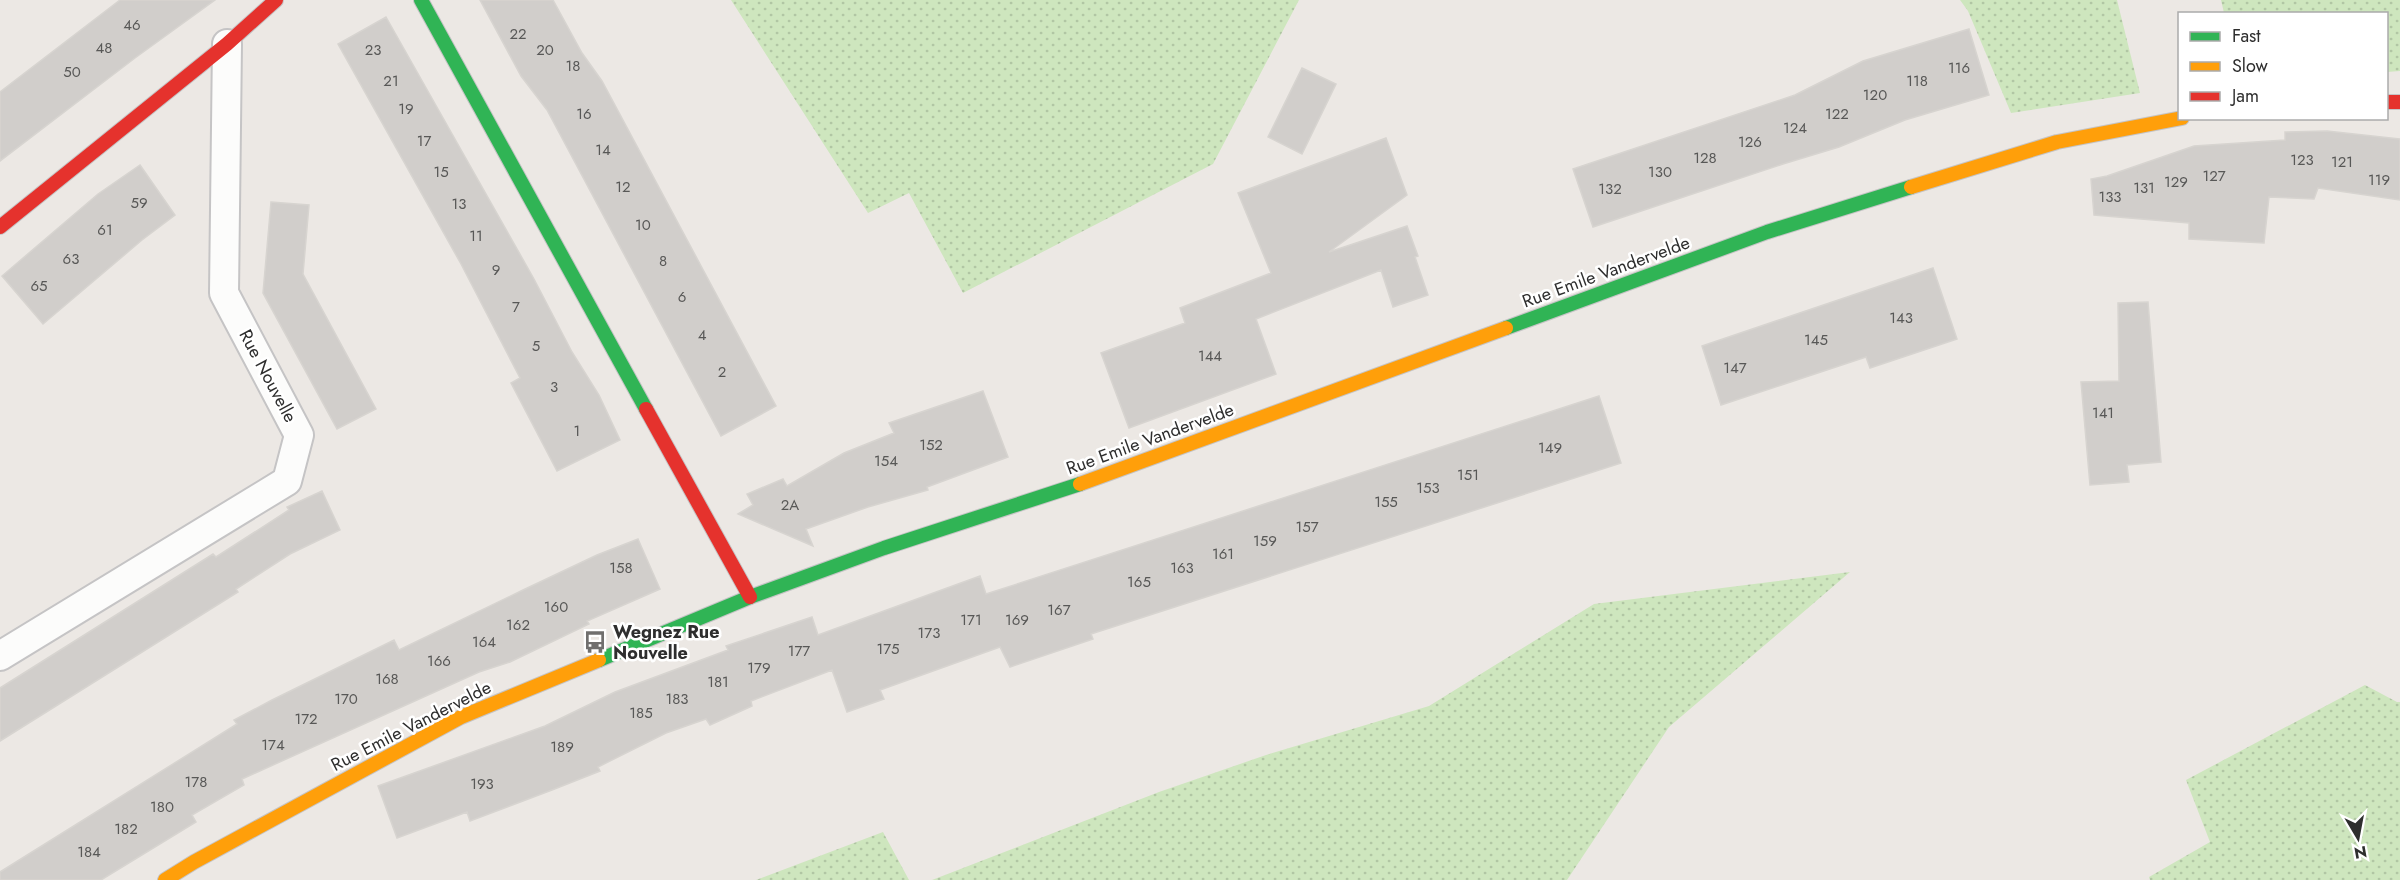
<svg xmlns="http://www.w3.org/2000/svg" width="2400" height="880" font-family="Jost,sans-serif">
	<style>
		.grass { fill: url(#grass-dots) }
		.building { fill: #d1cecb; stroke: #d7d4d0; stroke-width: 1.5 }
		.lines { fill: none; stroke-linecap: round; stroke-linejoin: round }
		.lane-casing { stroke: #c5c4c5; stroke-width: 32 }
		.fast-casing { stroke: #c5c4c5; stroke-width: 16 }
		.slow-casing { stroke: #c5c4c5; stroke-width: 16 }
		.jam-casing { stroke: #c5c4c5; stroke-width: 16 }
		.lane { stroke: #fcfcfb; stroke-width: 28 }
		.fast { stroke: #30b455; stroke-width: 14 }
		.slow { stroke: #ff9f0a; stroke-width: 14 }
		.jam { stroke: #e5322d; stroke-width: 14 }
		.labels { text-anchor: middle; stroke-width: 5; stroke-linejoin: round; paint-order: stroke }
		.number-label { font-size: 15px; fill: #585857 }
		.street-label { font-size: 18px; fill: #2e2e2e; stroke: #fff }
		.poi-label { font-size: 18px; font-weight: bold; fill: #2e2e2e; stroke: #fff; text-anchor: start }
	</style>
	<defs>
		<pattern id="grass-dots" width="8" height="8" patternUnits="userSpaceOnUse" patternTransform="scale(1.5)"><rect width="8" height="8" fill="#cee6be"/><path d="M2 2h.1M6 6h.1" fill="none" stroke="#b1c6a4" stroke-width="1.8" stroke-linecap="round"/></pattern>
	</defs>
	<rect width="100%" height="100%" fill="#ece8e4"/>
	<path class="grass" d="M731,0h568l-86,164 -250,129 -54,-100 -41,20z
		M1960,0h157l23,93 -129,20 -43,-102z
		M2221,0h179v71l-13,1 -1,-58 -162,-1z
		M1850,572l-181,155 -102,153h-635l227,-88 107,-37 163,-49 165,-102z
		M2365,685l32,17h3v178h-250l-1,-3 61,-35 -24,-62z
		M883,832l26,48h-153z"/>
	<path class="building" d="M120,0h95l-80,58 -135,103v-69z
		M480,0h73l29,53 20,28 174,325 -55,30 -174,-326 -26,-34z
		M386,17l148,262 38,73 27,43 21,45 -63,31 -46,-88 9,-5 -59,-114 -123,-220z
		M1969,29l20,66 -84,25 -66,27 -56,17 -190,63 -20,-58 222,-74 68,-34z
		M1302,68l34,16 -34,70 -34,-17z
		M2327,131l73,8v61l-82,-12 -4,11 -45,-2 -5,46 -75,-4v-16l-95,-8 -3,-36 16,-3 87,-30 91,-6v-8z
		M1386,138l21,57 -78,57 78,-26 11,30 -3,1 13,38 -35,12 -12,-37 -125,49 20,55 -147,54 -28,-75 84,-30 -5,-15 91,-35 -33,-80z
		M140,165l35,50 -33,25 -99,84 -41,-48 96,-82z
		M271,202l38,3 -6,69 73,135 -39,20 -74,-136z
		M1933,268l24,71 -87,29 -4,-11 -145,48 -19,-59z
		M2148,302l13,160 -34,3 2,17 -39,3 -9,-103 38,-1 -1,-78z
		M983,391l25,66 -81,30 1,3 -60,17 -62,22 7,17 -75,-32 15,-9 -6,-11 36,-15 4,7 57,-33 50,-20 -5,-10z
		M1599,396l22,67 -530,171 2,5 -83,28 -10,-20 -120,43 4,9 -37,13 -15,-42 -81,31 1,5 -42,19 -4,-6 -40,14 -68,34 2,4 -48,19 -82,31 -3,-9 -70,26 -19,-52 167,-60 70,-34 113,-42 -2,-4 86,-29 6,18 162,-59 6,18z
		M322,491l18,39 -50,24 -54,35 2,3 -238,149v-53l213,-134 3,3 73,-47 -2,-3z
		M638,539l22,50 -73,32 2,3 -79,38 -31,10 -237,107 2,6 -52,30 4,7 -95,58h-101v-8l237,-148 -3,-4 38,-20 122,-60 5,10 124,-60 74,-35z"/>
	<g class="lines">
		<g class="lane-casing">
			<path id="lane" d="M0,656l287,-175 12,-46 -75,-142 3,-249"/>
		</g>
		<g class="fast-casing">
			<path id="fast" d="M421,0l225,409
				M1506,328l261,-96 144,-45
				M599,660l151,-63 134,-49 196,-64"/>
		</g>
		<g class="slow-casing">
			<path id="slow" d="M1911,187l146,-45 125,-24
				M1080,484l426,-156
				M165,880l29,-18 267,-145 138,-57"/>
		</g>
		<g class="jam-casing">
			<path id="jam" d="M2386,102h14
				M0,227l227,-183 49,-44
				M646,409l104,188"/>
		</g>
		<use href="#lane" class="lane"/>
		<use href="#fast" class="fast"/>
		<use href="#slow" class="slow"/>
		<use href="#jam" class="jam"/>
	</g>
	<defs>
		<g id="bus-bare" transform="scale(1.8)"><path d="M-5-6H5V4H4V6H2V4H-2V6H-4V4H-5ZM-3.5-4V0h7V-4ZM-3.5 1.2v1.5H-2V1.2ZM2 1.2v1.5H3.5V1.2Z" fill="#706f6e" stroke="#fff" stroke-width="2.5" paint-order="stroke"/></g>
	</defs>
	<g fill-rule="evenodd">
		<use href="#bus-bare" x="595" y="642"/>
	</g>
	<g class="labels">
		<g class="number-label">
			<text x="132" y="30">46</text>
			<text x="518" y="39">22</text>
			<text x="104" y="53">48</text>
			<text x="373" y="55">23</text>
			<text x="545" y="55">20</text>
			<text x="573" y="71">18</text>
			<text x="1959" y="73">116</text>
			<text x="72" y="77">50</text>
			<text x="391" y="86">21</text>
			<text x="1917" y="86">118</text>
			<text x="1875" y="100">120</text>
			<text x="406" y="114">19</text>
			<text x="584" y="119">16</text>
			<text x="1837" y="119">122</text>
			<text x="1795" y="133">124</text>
			<text x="424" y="146">17</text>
			<text x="1750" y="147">126</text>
			<text x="603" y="155">14</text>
			<text x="1705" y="163">128</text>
			<text x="2302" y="165">123</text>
			<text x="2342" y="167">121</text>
			<text x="441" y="177">15</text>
			<text x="1660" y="177">130</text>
			<text x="2214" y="181">127</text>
			<text x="2379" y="185">119</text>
			<text x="2176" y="187">129</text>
			<text x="623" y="192">12</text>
			<text x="2144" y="193">131</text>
			<text x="1610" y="194">132</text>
			<text x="2110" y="202">133</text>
			<text x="139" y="208">59</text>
			<text x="459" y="209">13</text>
			<text x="643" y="230">10</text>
			<text x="105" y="235">61</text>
			<text x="476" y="241">11</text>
			<text x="71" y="264">63</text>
			<text x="663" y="266">8</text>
			<text x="496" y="275">9</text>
			<text x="39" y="291">65</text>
			<text x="682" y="302">6</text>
			<text x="516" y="312">7</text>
			<text x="1901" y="323">143</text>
			<text x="702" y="340">4</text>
			<text x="1816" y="345">145</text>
			<text x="536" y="351">5</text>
			<text x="1210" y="361">144</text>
			<text x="1735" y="373">147</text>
			<text x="722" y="377">2</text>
			<text x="554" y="392">3</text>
			<text x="2103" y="418">141</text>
			<text x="577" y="436">1</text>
			<text x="931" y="450">152</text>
			<text x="1550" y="453">149</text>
			<text x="886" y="466">154</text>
			<text x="1468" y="480">151</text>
			<text x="1428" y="493">153</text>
			<text x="1386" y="507">155</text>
			<text x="790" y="510">2A</text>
			<text x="1307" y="532">157</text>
			<text x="1265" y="546">159</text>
			<text x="1223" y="559">161</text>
			<text x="621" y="573">158</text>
			<text x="1182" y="573">163</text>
			<text x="1139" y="587">165</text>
			<text x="556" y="612">160</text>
			<text x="1059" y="615">167</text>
			<text x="971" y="625">171</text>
			<text x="1017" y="625">169</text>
			<text x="518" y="630">162</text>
			<text x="929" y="638">173</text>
			<text x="484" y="647">164</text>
			<text x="888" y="654">175</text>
			<text x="799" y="656">177</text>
			<text x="439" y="666">166</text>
			<text x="759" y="673">179</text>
			<text x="387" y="684">168</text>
			<text x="718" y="687">181</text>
			<text x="346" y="704">170</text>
			<text x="677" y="704">183</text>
			<text x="641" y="718">185</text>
			<text x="306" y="724">172</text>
			<text x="273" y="750">174</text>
			<text x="562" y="752">189</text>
			<text x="196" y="787">178</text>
			<text x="482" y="789">193</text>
			<text x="162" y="812">180</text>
			<text x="126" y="834">182</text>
			<text x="89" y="857">184</text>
		</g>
		<g class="street-label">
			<text transform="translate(1606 272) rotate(-20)" y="6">Rue Emile Vandervelde</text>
			<text transform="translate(268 376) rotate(62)" y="6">Rue Nouvelle</text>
			<text transform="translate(1150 439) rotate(-20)" y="6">Rue Emile Vandervelde</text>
			<text transform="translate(411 726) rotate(-27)" y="6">Rue Emile Vandervelde</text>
		</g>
		<g class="poi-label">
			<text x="613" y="638">Wegnez Rue<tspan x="613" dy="21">Nouvelle</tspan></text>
		</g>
	</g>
	<rect x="2178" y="12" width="210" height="108" fill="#ffffff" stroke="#ababab" stroke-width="1.5"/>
	<rect x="2190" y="32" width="30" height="9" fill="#30b455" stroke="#ababab" stroke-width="1.5"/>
	<text x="2232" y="42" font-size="18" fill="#2e2e2e">Fast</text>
	<rect x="2190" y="62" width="30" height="9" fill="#ff9f0a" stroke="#ababab" stroke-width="1.5"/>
	<text x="2232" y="72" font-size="18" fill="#2e2e2e">Slow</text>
	<rect x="2190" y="92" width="30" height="9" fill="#e5322d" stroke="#ababab" stroke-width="1.5"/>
	<text x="2232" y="102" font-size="18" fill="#2e2e2e">Jam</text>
	<g transform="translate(2358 838) rotate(170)" stroke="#ffffff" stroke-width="4.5" paint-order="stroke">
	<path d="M0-4.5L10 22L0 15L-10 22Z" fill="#2e2e2e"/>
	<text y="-9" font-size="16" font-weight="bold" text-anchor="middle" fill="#2e2e2e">N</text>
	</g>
</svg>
